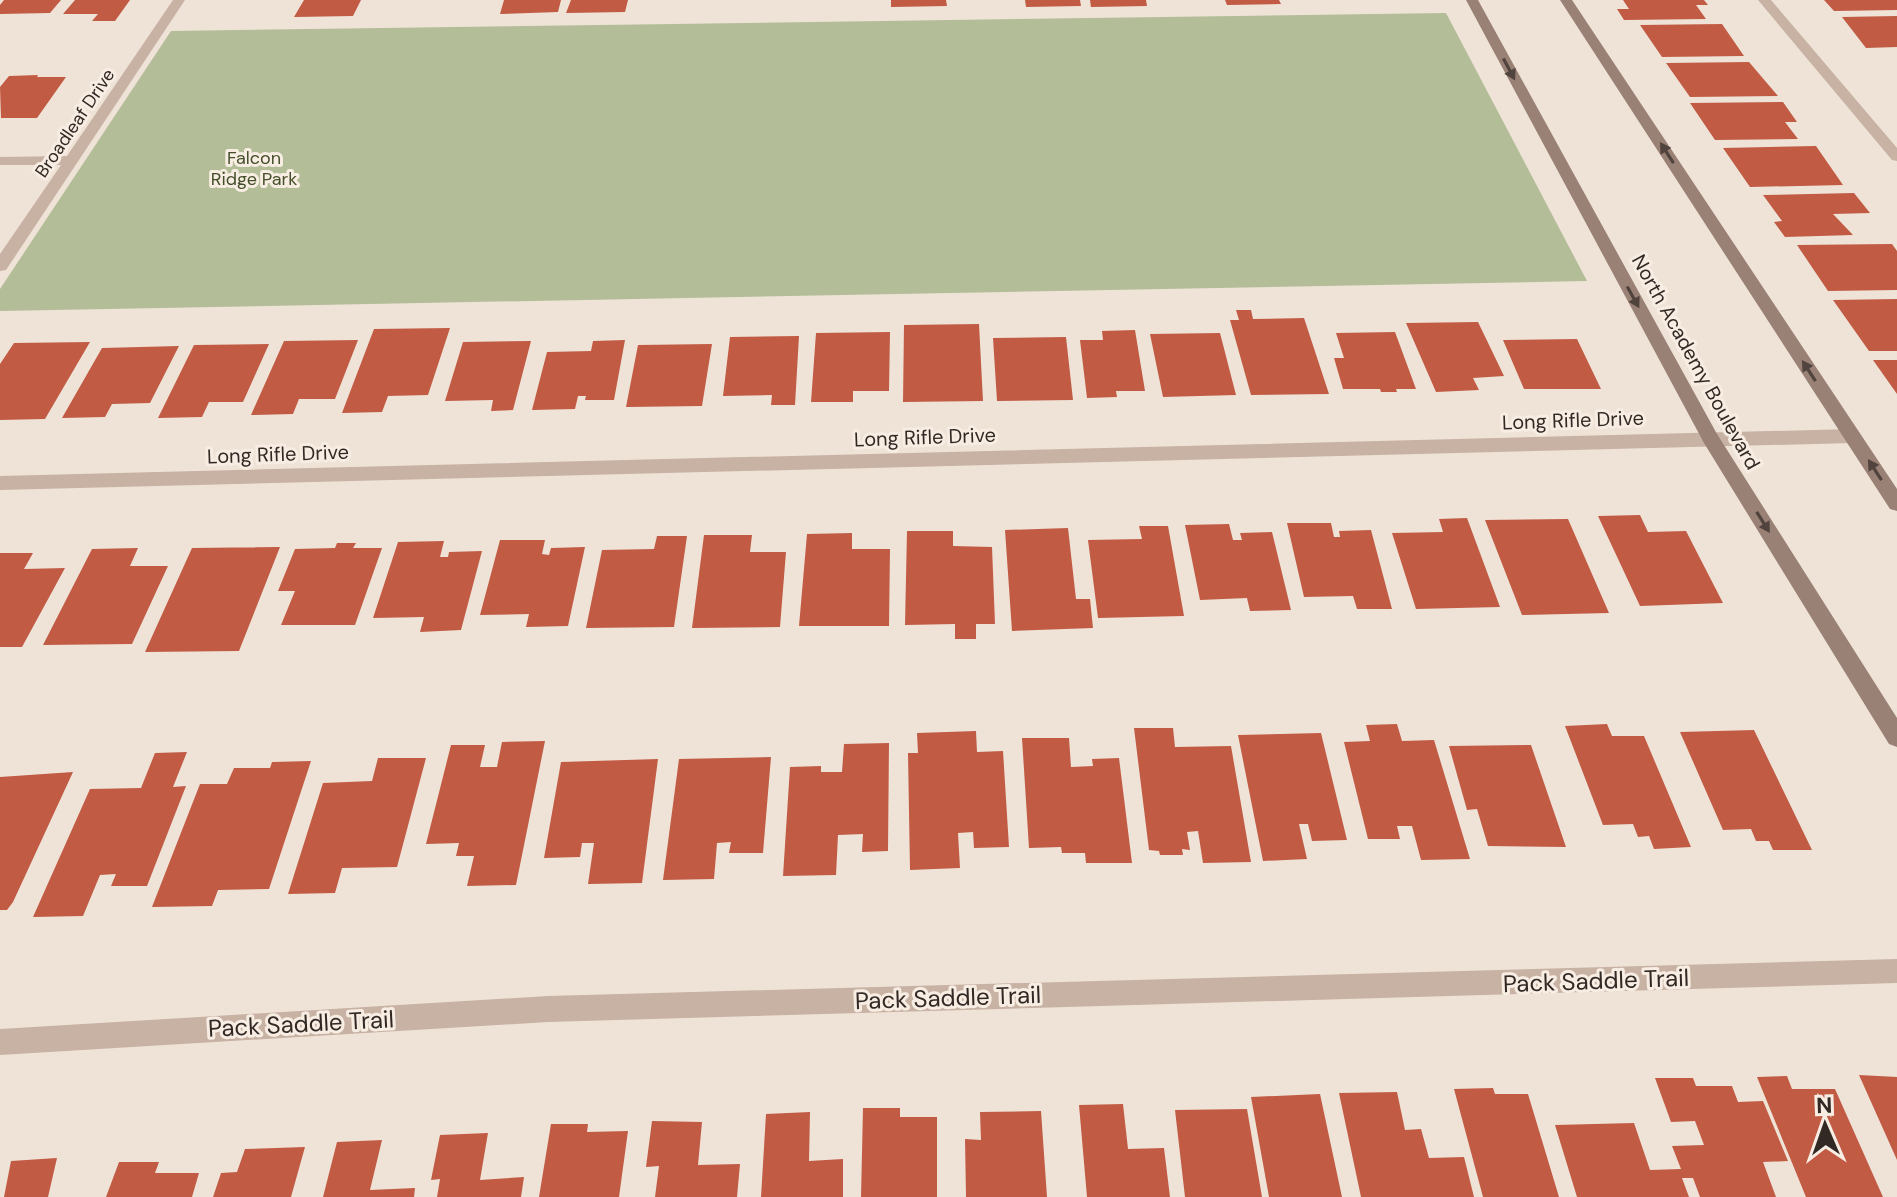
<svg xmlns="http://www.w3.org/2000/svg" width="1897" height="1197" font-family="'DM Sans',sans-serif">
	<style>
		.green { fill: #b3bd98 }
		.building { fill: #c15b44 }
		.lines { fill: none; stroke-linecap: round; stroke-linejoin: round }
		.street { fill: #c7b2a4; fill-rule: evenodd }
		.secondary { fill: #9a8176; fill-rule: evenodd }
		.oneway { fill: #51433d }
		.labels { text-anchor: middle; stroke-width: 6; stroke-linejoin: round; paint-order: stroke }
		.far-street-label { font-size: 18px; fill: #322925; stroke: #f8ede3 }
		.far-park-label { font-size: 18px; fill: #444f2a; stroke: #f8ede3 }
		.street-label { font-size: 20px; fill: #322925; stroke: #f8ede3 }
		.near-street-label { font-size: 24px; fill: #322925; stroke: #f8ede3 }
	</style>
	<rect width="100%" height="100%" fill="#efe3d7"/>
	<path class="green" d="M1446,13l141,268 -1587,30v-22l171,-258z"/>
	<path class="building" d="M4,0h57l-11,13 -50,1v-9z
		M75,0h55l-15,21h-23l6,-7h-35z
		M304,0h57l-8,16 -59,1z
		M504,0h57l-3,12 -58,2z
		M571,0h57l-3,12 -59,1z
		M891,0h55l1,6 -56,1z
		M1025,0h55l1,6 -55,1z
		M1090,0h56l1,6 -56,1z
		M1225,0h54l2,4 -54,1z
		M1623,0h81l4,5h-12l10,14 -82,1 -7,-11h12z
		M1824,0h73v10l-63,1z
		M1897,16v31l-31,1 -24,-31z
		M1722,24l22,32 -82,1 -22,-32z
		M1749,62l29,34 -88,1 -24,-34z
		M9,76l29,-1 -1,2h29l-29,41h-36l-1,-31z
		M1783,102l14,20h-12l13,17 -83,1 -25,-37z
		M1816,146l27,39 -93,2 -27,-39z
		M1854,193l16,20 -37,1 20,21 -68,2 -11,-15 8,-1 -19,-26z
		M1892,244l5,7v39l-69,1 -31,-46z
		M1897,299v52h-28l-36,-51z
		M1236,310h15l2,9 51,-1 25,76 -78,1 -21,-75h9z
		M1478,322l26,54 -31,2 6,12 -43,2 -30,-69z
		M979,324l4,77 -80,1 1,-77z
		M450,328l-22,67 -40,1 -6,16 -40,1 32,-84z
		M1135,330l10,61h-29l1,6 -30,1 -7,-58h23l-1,-9z
		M890,332l-1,59h-36v11h-42l5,-69z
		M1395,332l21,57h-20l1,3h-16l-1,-3h-37l-9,-31h10l-8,-25z
		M1220,333l16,62 -73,2 -13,-63z
		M799,336l-4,69h-24l1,-10 -49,1 7,-59z
		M1066,337l7,63 -76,1 -4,-63z
		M1577,339l24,50h-77l-21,-49z
		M358,340l-23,59h-36l-6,15 -42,1 33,-74z
		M625,340l-11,60h-29l1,-4h-8l-3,13 -43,1 15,-58 44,-1 2,-10z
		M531,341l-18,69 -22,1 2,-11 -48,1 18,-59z
		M90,342l-45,77 -45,1v-56l14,-21z
		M269,344l-26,58h-34l-7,15 -44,1 36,-73z
		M712,344l-10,62 -76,1 12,-62z
		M179,346l-29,57 -38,1 -7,13 -43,1 40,-70z
		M1873,360h24v34z
		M1640,515l8,17 38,-1 37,72 -83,3 -42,-90z
		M1467,518l33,89 -84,2 -24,-76 51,-1 -4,-13z
		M1568,519l41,94 -87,2 -37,-95z
		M1287,523h44l3,14h6l-1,-6 32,-1 21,79h-35l-4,-13 -49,1z
		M1229,524l4,16h9l-2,-7 32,-1 19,78 -41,1 -3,-13 -47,2 -15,-75z
		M1139,526h29l16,90 -86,2 -10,-78 54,-1z
		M1068,528l8,71h14l3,29 -81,3 -7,-101z
		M907,531h46v15l39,1 3,77h-19v15h-21v-15l-50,1z
		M852,533v16h38l-1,77h-90l8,-92z
		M704,535h48l-2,17h36l-6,75 -88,1z
		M657,536h30l-13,91 -88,1 16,-78 52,-1z
		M500,540h45l-3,14 7,1 2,-7 34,-1 -17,79 -42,1 3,-13 -49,1z
		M444,541l-4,16h8l1,-5 33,-1 -21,79 -41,2 4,-15 -51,1 25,-76z
		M337,543h19l-3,5h29l-27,77h-74l14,-34h-17l17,-42 40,-1z
		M280,547l-41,104 -94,1 47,-104z
		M138,548l-8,18h38l-36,78 -89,1 49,-96z
		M0,553h33l-9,16 41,-1 -43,79h-22z
		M1397,724l5,17 32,-1 36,119 -49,1 -9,-34h-15l3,13h-32l-24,-97 26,-1 -4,-16z
		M1607,724l5,12h32l47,111 -37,2 -5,-13 -11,1 -5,-13 -30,1 -38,-99z
		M1134,728h39l2,19 56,-1 20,116 -48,1 -5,-32 -11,1 3,18 -8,-1 1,6h-23l-1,-4 -10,-1z
		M1754,730l58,120h-39l-4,-9h-13l-5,-12 -28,1 -43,-98z
		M976,731l1,21 26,-1 6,96 -35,1 -1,-16 -15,1 2,35 -50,2 -2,-117h10l-1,-20z
		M1321,733l26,107 -35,1 -4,-17h-9l8,35 -44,2 -25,-126z
		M1022,738h47l2,29 22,-1 -1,-7 27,-1 13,105h-46l-1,-10h-23l-1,-6 -32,1z
		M545,741l-29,144 -49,1 7,-30h-18l3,-13 -33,1 25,-99h34l-5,22h17l5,-25z
		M889,743l-1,108 -26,1 1,-18 -25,1 -2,40 -53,1 7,-109 31,-1v6h21l2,-28z
		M1531,745l35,102 -78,-1 -11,-37 -10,1 -18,-64z
		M187,752l-14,35 13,-1 -39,100h-36l5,-12 -16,1 -17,41 -50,1 57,-128 51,-1 14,-35z
		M771,757l-8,96h-34l2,-11 -14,1 -3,36 -51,1 16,-121z
		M378,758h48l-29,109 -55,1 -7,25 -47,1 35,-111 49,-2z
		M658,759l-16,124 -54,1 6,-41h-12l-2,14 -36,1 17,-96z
		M311,761l-42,128 -51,1 -6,16 -60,1 48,-123h27l7,-16h36l2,-6z
		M73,772l-60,130 -6,8h-7v-133z
		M1859,1075l38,2v83z
		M1787,1076l5,13h43l48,108h-77l-49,-120z
		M1655,1078h38l3,8h36l6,16 25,-1 25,60 -25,1 13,35h-76l-7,-19h-11l7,19h-112l-22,-72 79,-2 16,47 31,-1 -9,-23 32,-1 -9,-24 -24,1z
		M1493,1088l2,6h33l31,103h-76l-29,-108z
		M1397,1092l8,38 16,-1 8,29 35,-1 10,40h-113l-22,-104z
		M1320,1094l22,103h-73l-18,-100z
		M1123,1104l5,45 36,-1 6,49h-83l-8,-92z
		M863,1108h37v9h37v80h-76z
		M1247,1109l15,88h-77l-10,-87z
		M1041,1111l6,86h-81l-1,-58 16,1 -1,-28z
		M810,1112l-1,49 34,-2v38h-82l5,-83z
		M652,1121l50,1 -4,43 42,-1 -3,33h-82l4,-31 -13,1z
		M551,1124h37l-1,8 41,-1 -9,66h-80z
		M488,1133l-8,47 44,-3 -3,20h-84l3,-18 -9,1 9,-45z
		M382,1140l-12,50 45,-2 -1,9h-91l14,-55z
		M305,1147l-14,50h-78l8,-24 16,-1 8,-23z
		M57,1158l-9,39h-44l7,-36z
		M119,1162h40l-4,11h44l-7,24h-86z"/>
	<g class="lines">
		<path class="street" d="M173,0h12l-179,270 -6,1v-17l61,-89h-61v-8l67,-1z
			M1758,0h13l126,148v13l-5,-1z
			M1852,429l9,7 -9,7 -1852,47v-14z
			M1897,959v24l-1349,39 -548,33v-26l548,-33z"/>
		<path class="secondary" d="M1466,0h12l239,434 180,284v29l-8,-3 -185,-301z
			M1560,0h12l325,489v22l-7,-2z"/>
	</g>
	<defs><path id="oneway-solid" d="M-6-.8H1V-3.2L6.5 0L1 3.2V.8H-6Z" transform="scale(2)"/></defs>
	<g class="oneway">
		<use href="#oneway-solid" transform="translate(1509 69) rotate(62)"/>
		<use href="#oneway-solid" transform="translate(1667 153) rotate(-123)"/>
		<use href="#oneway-solid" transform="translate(1633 297) rotate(61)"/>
		<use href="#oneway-solid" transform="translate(1809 371) rotate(-123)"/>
		<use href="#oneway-solid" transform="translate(1875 470) rotate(-123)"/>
		<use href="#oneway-solid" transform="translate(1763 522) rotate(58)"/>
	</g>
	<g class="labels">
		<g class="far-street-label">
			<text transform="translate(75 123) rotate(-56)" y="6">Broadleaf Drive</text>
		</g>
		<g class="far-park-label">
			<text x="254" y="164">Falcon<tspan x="254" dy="21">Ridge Park</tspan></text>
		</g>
		<g class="street-label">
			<text transform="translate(1696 362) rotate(61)" y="7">North Academy Boulevard</text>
			<text transform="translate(1573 420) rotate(-2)" y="7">Long Rifle Drive</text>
			<text transform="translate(925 437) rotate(-2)" y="7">Long Rifle Drive</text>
			<text transform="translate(278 454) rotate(-2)" y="7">Long Rifle Drive</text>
		</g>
		<g class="near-street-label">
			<text transform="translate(1596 981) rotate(-2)" y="8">Pack Saddle Trail</text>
			<text transform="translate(948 998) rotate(-2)" y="8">Pack Saddle Trail</text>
			<text transform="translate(301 1024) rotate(-3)" y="8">Pack Saddle Trail</text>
		</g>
	</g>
	<g transform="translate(1825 1125) rotate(358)" stroke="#f8ede3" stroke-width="6" paint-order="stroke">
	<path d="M0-6L14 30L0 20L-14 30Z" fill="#322925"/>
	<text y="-12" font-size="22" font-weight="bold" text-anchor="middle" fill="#322925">N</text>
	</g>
</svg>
